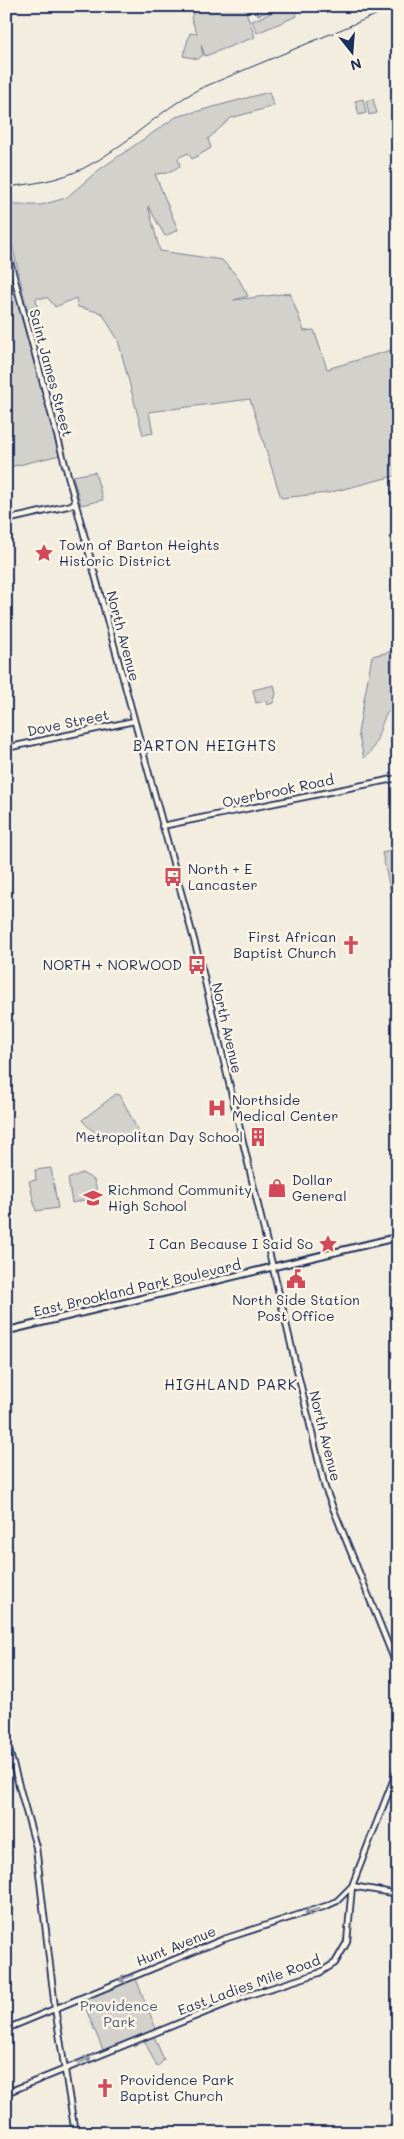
<svg xmlns="http://www.w3.org/2000/svg" width="404" height="2139" font-family="Mali,sans-serif">
	<style>
		.green { fill: #d3d1cc; stroke: #778095 }
		.lines { fill: none; stroke-linecap: round; stroke-linejoin: round }
		.tertiary-casing { stroke: #1b2f5e; stroke-width: 8 }
		.secondary-casing { stroke: #1b2f5e; stroke-width: 9 }
		.tertiary { stroke: #fcf5e5; stroke-width: 4.5 }
		.secondary { stroke: #fcf5e5; stroke-width: 5 }
		.rail { stroke: #1b2f5e; stroke-width: 1 }
		.oneway { stroke: #8c92a2 }
		.labels { text-anchor: middle; stroke-width: 5; stroke-linejoin: round; paint-order: stroke }
		.street-label { font-size: 14px; fill: #1b2f5e; stroke: #fcf5e5 }
		.poi-label { font-size: 14px; fill: #1b2f5e; stroke: #fcf5e5; text-anchor: start }
		.park-label { font-size: 14px; fill: #49587a; stroke: #fcf5e5 }
		.neighbourhood-label { font-size: 15px; letter-spacing: 1px; fill: #1b2f5e; stroke: #fcf5e5 }
	</style>
	<rect width="100%" height="100%" fill="#f3ede0"/>
	<filter id="ink" filterUnits="userSpaceOnUse"><feTurbulence type="fractalNoise" baseFrequency=".02" numOctaves="2"/><feDisplacementMap in="SourceGraphic" scale="10" xChannelSelector="R" yChannelSelector="G"/><feConvolveMatrix kernelMatrix="1 2 1 2 8 2 1 2 1" color-interpolation-filters="sRGB"/></filter>
	<g filter="url(#ink)">
		<path class="green" d="M214,6h30l11,31 -50,19 -4,-11 2,10 -5,4 -15,-3 7,-23 7,1 -6,-16 2,-5z
			M255,6h22l1,2 -20,7z
			M287,6h6l4,10 -40,17 -5,-12z
			M269,92l5,14 -43,12 -23,21 3,9 -19,11 -4,-6 -10,5 2,8 -13,7 -12,1 23,56 -13,6 -17,-30 12,45 62,9 15,16 11,20 -14,4 56,-7 14,38 10,-1 13,39 71,-21v127l-70,18 -47,5 -31,-99 -101,13 4,21 -10,2 -25,-95 -16,-27 -24,-6 -2,-9 -21,9 -7,-9h-12l4,33 -8,1 -26,-115v-12h35l25,-7 34,-29 76,-52z
			M363,99l3,14 -7,2 -4,-14z
			M373,99l4,14 -8,2 -3,-14z
			M9,273l51,182 -54,13v-194z
			M95,472l8,28 -22,5 -8,-29z
			M398,650v53c-21,10 -15,42 -34,55l-6,-25 14,-77z
			M274,685l2,9 -3,9 -6,2 -1,-4 -10,2 -3,-13z
			M398,849v44l-5,9 -11,-49z
			M116,1094l4,1 19,38c-22,10 -41,7 -57,-13z
			M51,1168l7,40 -22,3 -7,-30 7,-1 -1,-10z
			M82,1173l12,7 4,14 -2,3 -24,6 -4,-24z
			M136,1979l20,50 -53,21 -21,-50z
			M154,2036l10,24 -7,7 -13,-27z"/>
		<g class="lines">
			<g class="tertiary-casing">
				<path id="tertiary" d="M6,247l197,726 122,515 73,181
					M6,520l70,-16
					M6,748l128,-27
					M162,826l236,-48
					M6,1739l30,108 19,161 20,125
					M352,1886l46,8
					M6,2029l218,-90 102,-33 11,-5 14,-14
					M6,2093l240,-97 73,-23 16,-10 12,-21 5,-56 46,-118"/>
			</g>
			<g class="secondary-casing">
				<path id="secondary" d="M6,1331l392,-94"/>
			</g>
			<use href="#tertiary" class="tertiary"/>
			<use href="#secondary" class="secondary"/>
			<path class="rail" d="M6,187c27,-3 54,-7 78,-19 42,-21 74,-57 115,-79l198,-83"/>
		</g>
		<defs><path id="oneway-shaft" d="M-6 0H5M1.5-3L5.5 0L1.5 3" fill="none" stroke-width="1.6" stroke-linecap="round" stroke-linejoin="round" transform="scale(1.25)"/></defs>
		<g class="oneway">
			<use href="#oneway-shaft" transform="translate(312 1911) rotate(163)"/>
			<use href="#oneway-shaft" transform="translate(126 1978) rotate(157)"/>
			<use href="#oneway-shaft" transform="translate(84 2061) rotate(-22)"/>
		</g>
	</g>
	<defs>
		<g id="sight-bare" transform="scale(1.5)"><path d="M0-6L1.8-2.2L6-1.7L2.9 1.2L3.7 5.4L0 3.3L-3.7 5.4L-2.9 1.2L-6-1.7L-1.8-2.2Z" fill="#d1495b" stroke="#fcf5e5" stroke-width="2.5" paint-order="stroke"/></g>
		<g id="bus-bare" transform="scale(1.5)"><path d="M-5-6H5V4H4V6H2V4H-2V6H-4V4H-5ZM-3.5-4V0h7V-4ZM-3.5 1.2v1.5H-2V1.2ZM2 1.2v1.5H3.5V1.2Z" fill="#d1495b" stroke="#fcf5e5" stroke-width="2.5" paint-order="stroke"/></g>
		<g id="church-bare" transform="scale(1.5)"><path d="M-1.2-6h2.4v3.5h3.3v2.4h-3.3V6h-2.4V-.1h-3.3v-2.4h3.3Z" fill="#d1495b" stroke="#fcf5e5" stroke-width="2.5" paint-order="stroke"/></g>
		<g id="hospital-bare" transform="scale(1.5)"><path d="M-5-5h3v3.5h4V-5h3V5h-3V1.5h-4V5h-3Z" fill="#d1495b" stroke="#fcf5e5" stroke-width="2.5" paint-order="stroke"/></g>
		<g id="building-bare" transform="scale(1.5)"><path d="M-4-6H4V6H1V3H-1V6H-4ZM-2.5-4.3h1.7v1.8h-1.7ZM.8-4.3h1.7v1.8H.8ZM-2.5-1h1.7V.8h-1.7ZM.8-1h1.7V.8H.8Z" fill="#d1495b" stroke="#fcf5e5" stroke-width="2.5" paint-order="stroke"/></g>
		<g id="shop-bare" transform="scale(1.5)"><path d="M-5-2.5h2.3a2.7 3.5 0 0 1 5.4 0H5L5.5 6h-11ZM-1.5-2.5h3a1.5 2.3 0 0 0-3 0Z" fill="#d1495b" stroke="#fcf5e5" stroke-width="2.5" paint-order="stroke"/></g>
		<g id="school-bare" transform="scale(1.5)"><path d="M0-5L7-2L0 1L-7-2ZM-4 1L0 2.5L4 1V4Q0 6-4 4Z" fill="#d1495b" stroke="#fcf5e5" stroke-width="2.5" paint-order="stroke"/></g>
		<g id="civic-bare" transform="scale(1.5)"><path d="M-.6-6.5H3V-4.5H.6V-3L4-1V1h2V6H-6V1h2V-1L-.6-3ZM-1.2 2.5V6h2.4V2.5Z" fill="#d1495b" stroke="#fcf5e5" stroke-width="2.5" paint-order="stroke"/></g>
	</defs>
	<g fill-rule="evenodd">
		<use href="#sight-bare" x="44" y="553"/>
		<use href="#bus-bare" x="173" y="877"/>
		<use href="#church-bare" x="351" y="945"/>
		<use href="#bus-bare" x="197" y="965"/>
		<use href="#hospital-bare" x="217" y="1108"/>
		<use href="#building-bare" x="258" y="1137"/>
		<use href="#shop-bare" x="277" y="1188"/>
		<use href="#school-bare" x="93" y="1198"/>
		<use href="#sight-bare" x="328" y="1244"/>
		<use href="#civic-bare" x="296" y="1279"/>
		<use href="#church-bare" x="105" y="2088"/>
	</g>
	<g class="labels">
		<g class="street-label">
			<text transform="translate(51 373) rotate(75)" y="5">Saint James Street</text>
			<text transform="translate(123 636) rotate(75)" y="5">North Avenue</text>
			<text transform="translate(68 723) rotate(-12)" y="5">Dove Street</text>
			<text transform="translate(278 791) rotate(-12)" y="5">Overbrook Road</text>
			<text transform="translate(227 1028) rotate(77)" y="5">North Avenue</text>
			<text transform="translate(137 1288) rotate(-13)" y="5">East Brookland Park Boulevard</text>
			<text transform="translate(325 1436) rotate(76)" y="5">North Avenue</text>
			<text transform="translate(176 1946) rotate(-22)" y="5">Hunt Avenue</text>
			<text transform="translate(249 1985) rotate(-20)" y="5">East Ladies Mile Road</text>
		</g>
		<g class="poi-label">
			<text x="59" y="550">Town of Barton Heights<tspan x="59" dy="16">Historic District</tspan></text>
			<text x="188" y="874">North + E<tspan x="188" dy="16">Lancaster</tspan></text>
			<text x="336" y="942" text-anchor="end">First African<tspan x="336" dy="16">Baptist Church</tspan></text>
			<text x="182" y="970" text-anchor="end">NORTH + NORWOOD</text>
			<text x="232" y="1105">Northside<tspan x="232" dy="16">Medical Center</tspan></text>
			<text x="243" y="1142" text-anchor="end">Metropolitan Day School</text>
			<text x="292" y="1185">Dollar<tspan x="292" dy="16">General</tspan></text>
			<text x="108" y="1195">Richmond Community<tspan x="108" dy="16">High School</tspan></text>
			<text x="313" y="1249" text-anchor="end">I Can Because I Said So</text>
			<text x="296" y="1305" text-anchor="middle">North Side Station<tspan x="296" dy="16">Post Office</tspan></text>
			<text x="120" y="2085">Providence Park<tspan x="120" dy="16">Baptist Church</tspan></text>
		</g>
		<g class="park-label">
			<text x="119" y="2011">Providence<tspan x="119" dy="16">Park</tspan></text>
		</g>
		<g class="neighbourhood-label">
			<text x="205" y="751">BARTON HEIGHTS</text>
			<text x="231" y="1390">HIGHLAND PARK</text>
		</g>
	</g>
	<rect width="404" height="2139" fill="none" stroke="#fcf5e5" stroke-width="25"/>
	<rect x="12" y="12" width="379" height="2114" fill="none" stroke="#1b2f5e" stroke-width="2" filter="url(#ink)"/>
	<g transform="translate(352 52) rotate(163)" stroke="#fcf5e5" stroke-width="4" paint-order="stroke">
	<path d="M0-4L9 19L0 12L-9 19Z" fill="#1b2f5e"/>
	<text y="-8" font-size="14" font-weight="bold" text-anchor="middle" fill="#1b2f5e">N</text>
	</g>
</svg>
